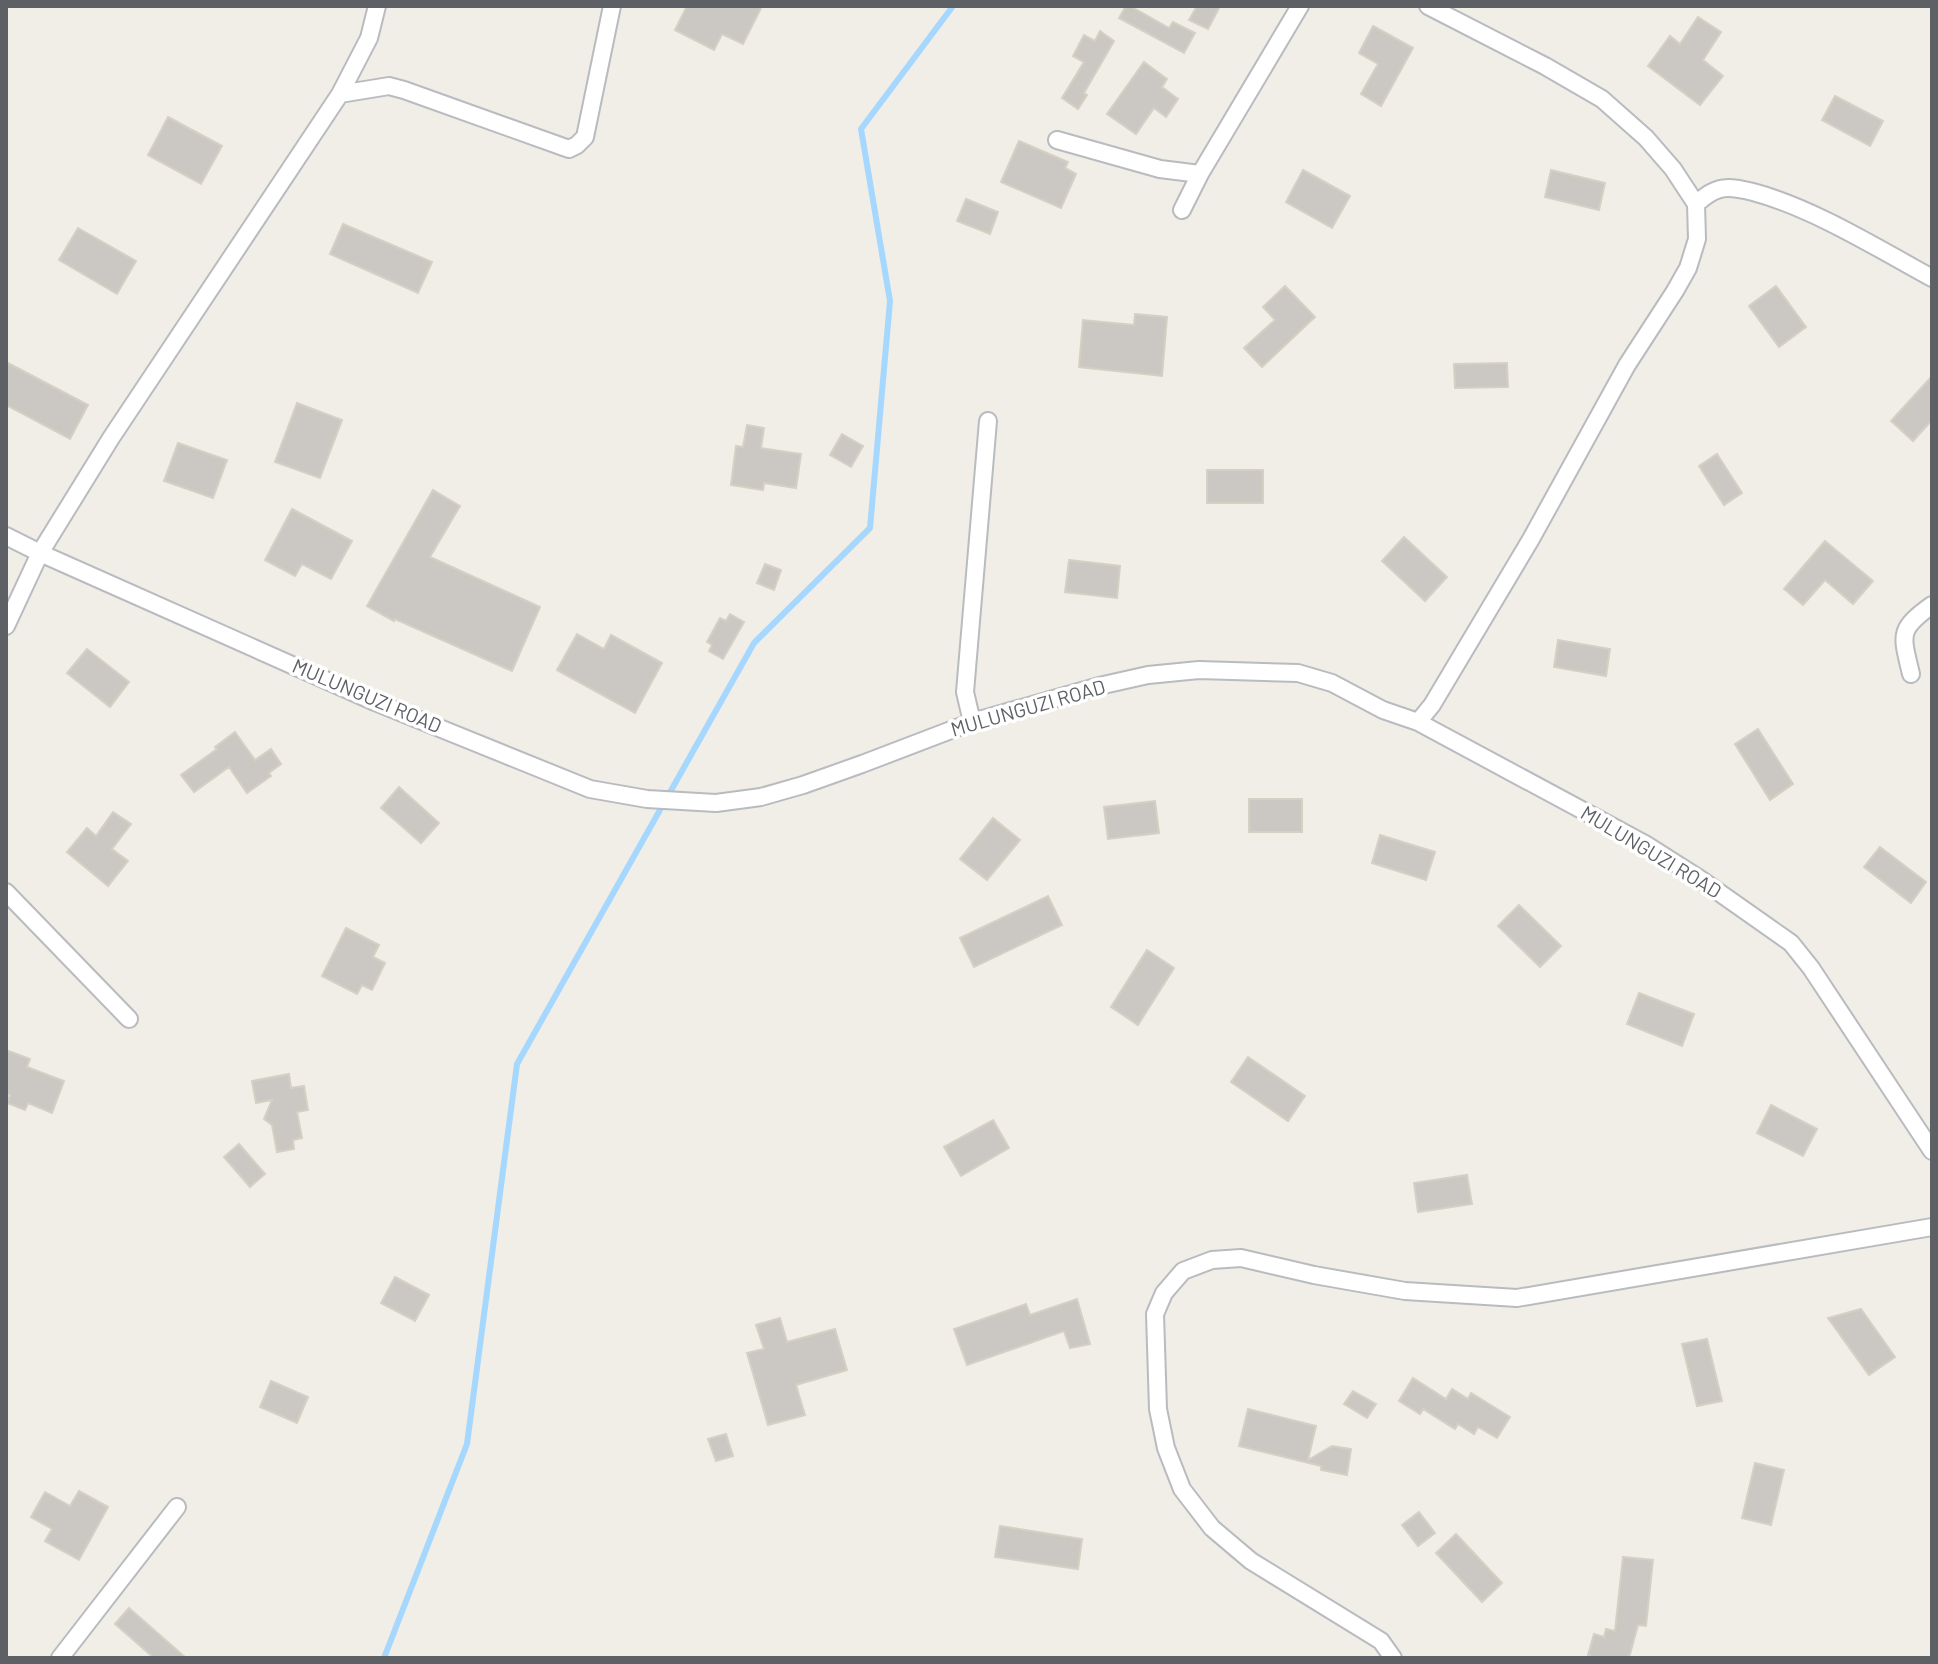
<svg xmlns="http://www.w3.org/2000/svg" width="1938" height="1664" font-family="Barlow,sans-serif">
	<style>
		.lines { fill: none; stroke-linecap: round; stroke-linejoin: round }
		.stream { stroke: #a6d7ff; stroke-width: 6 }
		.building { fill: #cbc8c3; stroke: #d5d0c4; stroke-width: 2 }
		.minor-casing { stroke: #b8bbbf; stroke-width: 20 }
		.minor { stroke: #fff; stroke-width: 16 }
		.labels { text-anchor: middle; stroke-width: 7; stroke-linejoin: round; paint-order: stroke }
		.street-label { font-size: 20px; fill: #5d6166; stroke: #fff }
	</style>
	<rect width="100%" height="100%" fill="#f0eee6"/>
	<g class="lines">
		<path class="stream" d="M384,1658l83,-214 50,-380 237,-421 116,-115 20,-227 -29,-172 92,-123"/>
	</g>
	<path class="building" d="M687,6h75l-19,38 -21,-10 -8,16 -39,-20z
		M1126,6h4l39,22 4,-6 22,11 -11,20 -65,-35z
		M1197,6h23l-12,23 -19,-9z
		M1698,17l23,15 -18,28 20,16 -23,29 -52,-39 22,-30 10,8z
		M1373,26l40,22 -32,58 -20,-12 17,-30 -19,-11z
		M1100,31l14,10 -30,52 3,2 -9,14 -16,-11 22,-36 -11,-6 11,-21 11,6z
		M1144,62l23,17 -5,8 16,12 -12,18 -12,-9 -18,26 -29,-20z
		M1835,96l48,25 -13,25 -48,-26z
		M168,117l54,29 -21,38 -53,-29z
		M1019,141l49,21 -3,6 11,6 -15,34 -60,-26z
		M1303,170l47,26 -18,32 -46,-26z
		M1551,170l54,13 -6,27 -54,-13z
		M966,199l32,13 -8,22 -33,-13z
		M343,224l89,38 -14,31 -88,-39z
		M78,228l58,33 -19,33 -58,-34z
		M1285,286l30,31 -53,50 -18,-19 31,-28 -12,-13z
		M1776,286l30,41 -27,20 -30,-41z
		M1135,314l32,3 -5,59 -83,-9 4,-47 51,5z
		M6,362l82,43 -18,34 -64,-34z
		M1507,363l1,24 -53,1 -1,-24z
		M1932,376v44l-19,21 -22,-20z
		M297,403l45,17 -22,58 -45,-16z
		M747,425l17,3 -3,20 40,6 -5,34 -32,-5 -1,7 -32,-5 5,-39 7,1z
		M842,434l21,12 -12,21 -21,-12z
		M178,443l49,17 -14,38 -49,-17z
		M1717,454l25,39 -18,12 -25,-39z
		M1207,470h56v33h-56z
		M433,490l27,16 -30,51 110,50 -28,64 -117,-52 -1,2 -27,-15z
		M292,509l60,32 -21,38 -29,-15 -7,12 -30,-16z
		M1404,537l43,40 -22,24 -43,-40z
		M1825,541l48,40 -20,23 -28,-24 -22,25 -19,-16z
		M1069,560l51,6 -3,32 -52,-6z
		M765,564l16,6 -7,20 -17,-7z
		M730,614l14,8 -21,37 -14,-8 3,-6 -5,-3 13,-24 6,3z
		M577,634l27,15 7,-14 51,28 -27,50 -78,-43z
		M1558,640l52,9 -4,27 -52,-9z
		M87,649l42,33 -19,25 -43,-34z
		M1758,729l35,55 -23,16 -35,-56z
		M235,732l20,28 16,-11 10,15 -12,9 2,3 -24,17 -18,-26 -35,25 -13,-17 36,-26 -2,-2z
		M399,787l40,36 -18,20 -40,-35z
		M1249,799h53v33h-53z
		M1155,801l4,32 -51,6 -4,-32z
		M113,812l18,12 -19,25 16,12 -20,25 -41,-34 20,-24 9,8z
		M993,818l27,22 -33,40 -27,-21z
		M1380,835l55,17 -9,28 -54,-17z
		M1880,847l46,35 -15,21 -47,-36z
		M1048,896l14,29 -88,42 -14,-29z
		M1519,905l42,41 -21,21 -42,-41z
		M346,928l33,17 -6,12 12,6 -13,27 -10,-5 -5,9 -35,-18z
		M1147,950l27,18 -36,57 -27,-18z
		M1639,993l55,21 -12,32 -55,-22z
		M6,1050l24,9 -3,8 37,14 -12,32 -24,-10 -3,7 -18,-7 3,-8 -4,-2z
		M1248,1057l57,39 -17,25 -57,-39z
		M289,1074l2,14 13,-2 4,24 -11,2 5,26 -9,2 1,9 -17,3 -5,-27 -8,-6 8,-19 -16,3 -4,-22z
		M1771,1105l46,24 -14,27 -46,-23z
		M993,1120l16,28 -48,28 -17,-29z
		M239,1144l26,30 -15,13 -26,-30z
		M1467,1175l5,29 -54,8 -4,-29z
		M395,1277l34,18 -14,26 -34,-18z
		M1077,1299l13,45 -20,4 -6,-17 -97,34 -13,-36 72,-25 4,11z
		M1861,1309l34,48 -26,18 -41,-57z
		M780,1318l7,24 48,-13 12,41 -51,15 9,30 -37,10 -21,-72 17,-4 -8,-24z
		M1707,1339l15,62 -25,5 -15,-62z
		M1413,1378l33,21 6,-10 16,10 3,-6 39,24 -13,21 -19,-11 -4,7 -16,-10 -3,5 -32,-20 -3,5 -21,-13z
		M271,1381l37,16 -11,26 -37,-16z
		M1353,1391l23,13 -9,14 -23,-14z
		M1248,1409l68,17 -8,34 24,-14 19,3 -4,26 -26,-5v-4l-82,-20z
		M726,1434l7,22 -17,5 -8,-22z
		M1755,1463l29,7 -13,55 -29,-7z
		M79,1491l29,16 -29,53 -34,-19 7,-12 -21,-12 14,-25 25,14z
		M1419,1512l16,21 -17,13 -16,-21z
		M1000,1526l82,13 -4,30 -83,-12z
		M1456,1534l46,49 -20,19 -46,-49z
		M1623,1557l30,3 -7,66 -8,-1 -9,33h-31l-10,-3 6,-21 10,3 2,-8 9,2z
		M129,1608l57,50h-32l-39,-34z"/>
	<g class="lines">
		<g class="minor-casing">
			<path id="minor" d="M340,94l49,-8 15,4 165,59 8,-4 8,-8 27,-131
				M1057,140l103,29 40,5
				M1696,204c9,-8 19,-16 32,-16 8,0 17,2 25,4 60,16 124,56 179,86
				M1182,210l18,-36 100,-168
				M6,536l34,17 335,149 215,87 57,10 69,4 45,-6 42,-12 59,-21 110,-42 127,-36 49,-11 51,-5 99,3 34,10 51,27 35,12 227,122 55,35 91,64 20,25 121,183
				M6,626l34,-73 71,-115 229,-344 29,-56 8,-32
				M1911,674c-9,-39 -14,-44 21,-69
				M972,722l-7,-30 23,-271
				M1418,722l14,-17 99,-166 96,-174 48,-74 13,-23 9,-29 -1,-35 -23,-35 -27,-31 -44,-39 -57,-33 -117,-60
				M6,892l123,127
				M60,1658l117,-151
				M1393,1658l-12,-17 -130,-80 -39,-33 -30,-39 -16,-41 -8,-39 -3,-95 9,-21 19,-22 29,-11 29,-2 73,17 91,16 112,7 415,-71"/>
		</g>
		<use href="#minor" class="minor"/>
	</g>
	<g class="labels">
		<g class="street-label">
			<text transform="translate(367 696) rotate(23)" y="7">MULUNGUZI ROAD</text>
			<text transform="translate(1028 708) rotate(-16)" y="7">MULUNGUZI ROAD</text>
			<text transform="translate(1651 852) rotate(31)" y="7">MULUNGUZI ROAD</text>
		</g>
	</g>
	<rect width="1938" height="1664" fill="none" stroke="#5d6166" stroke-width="16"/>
</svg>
